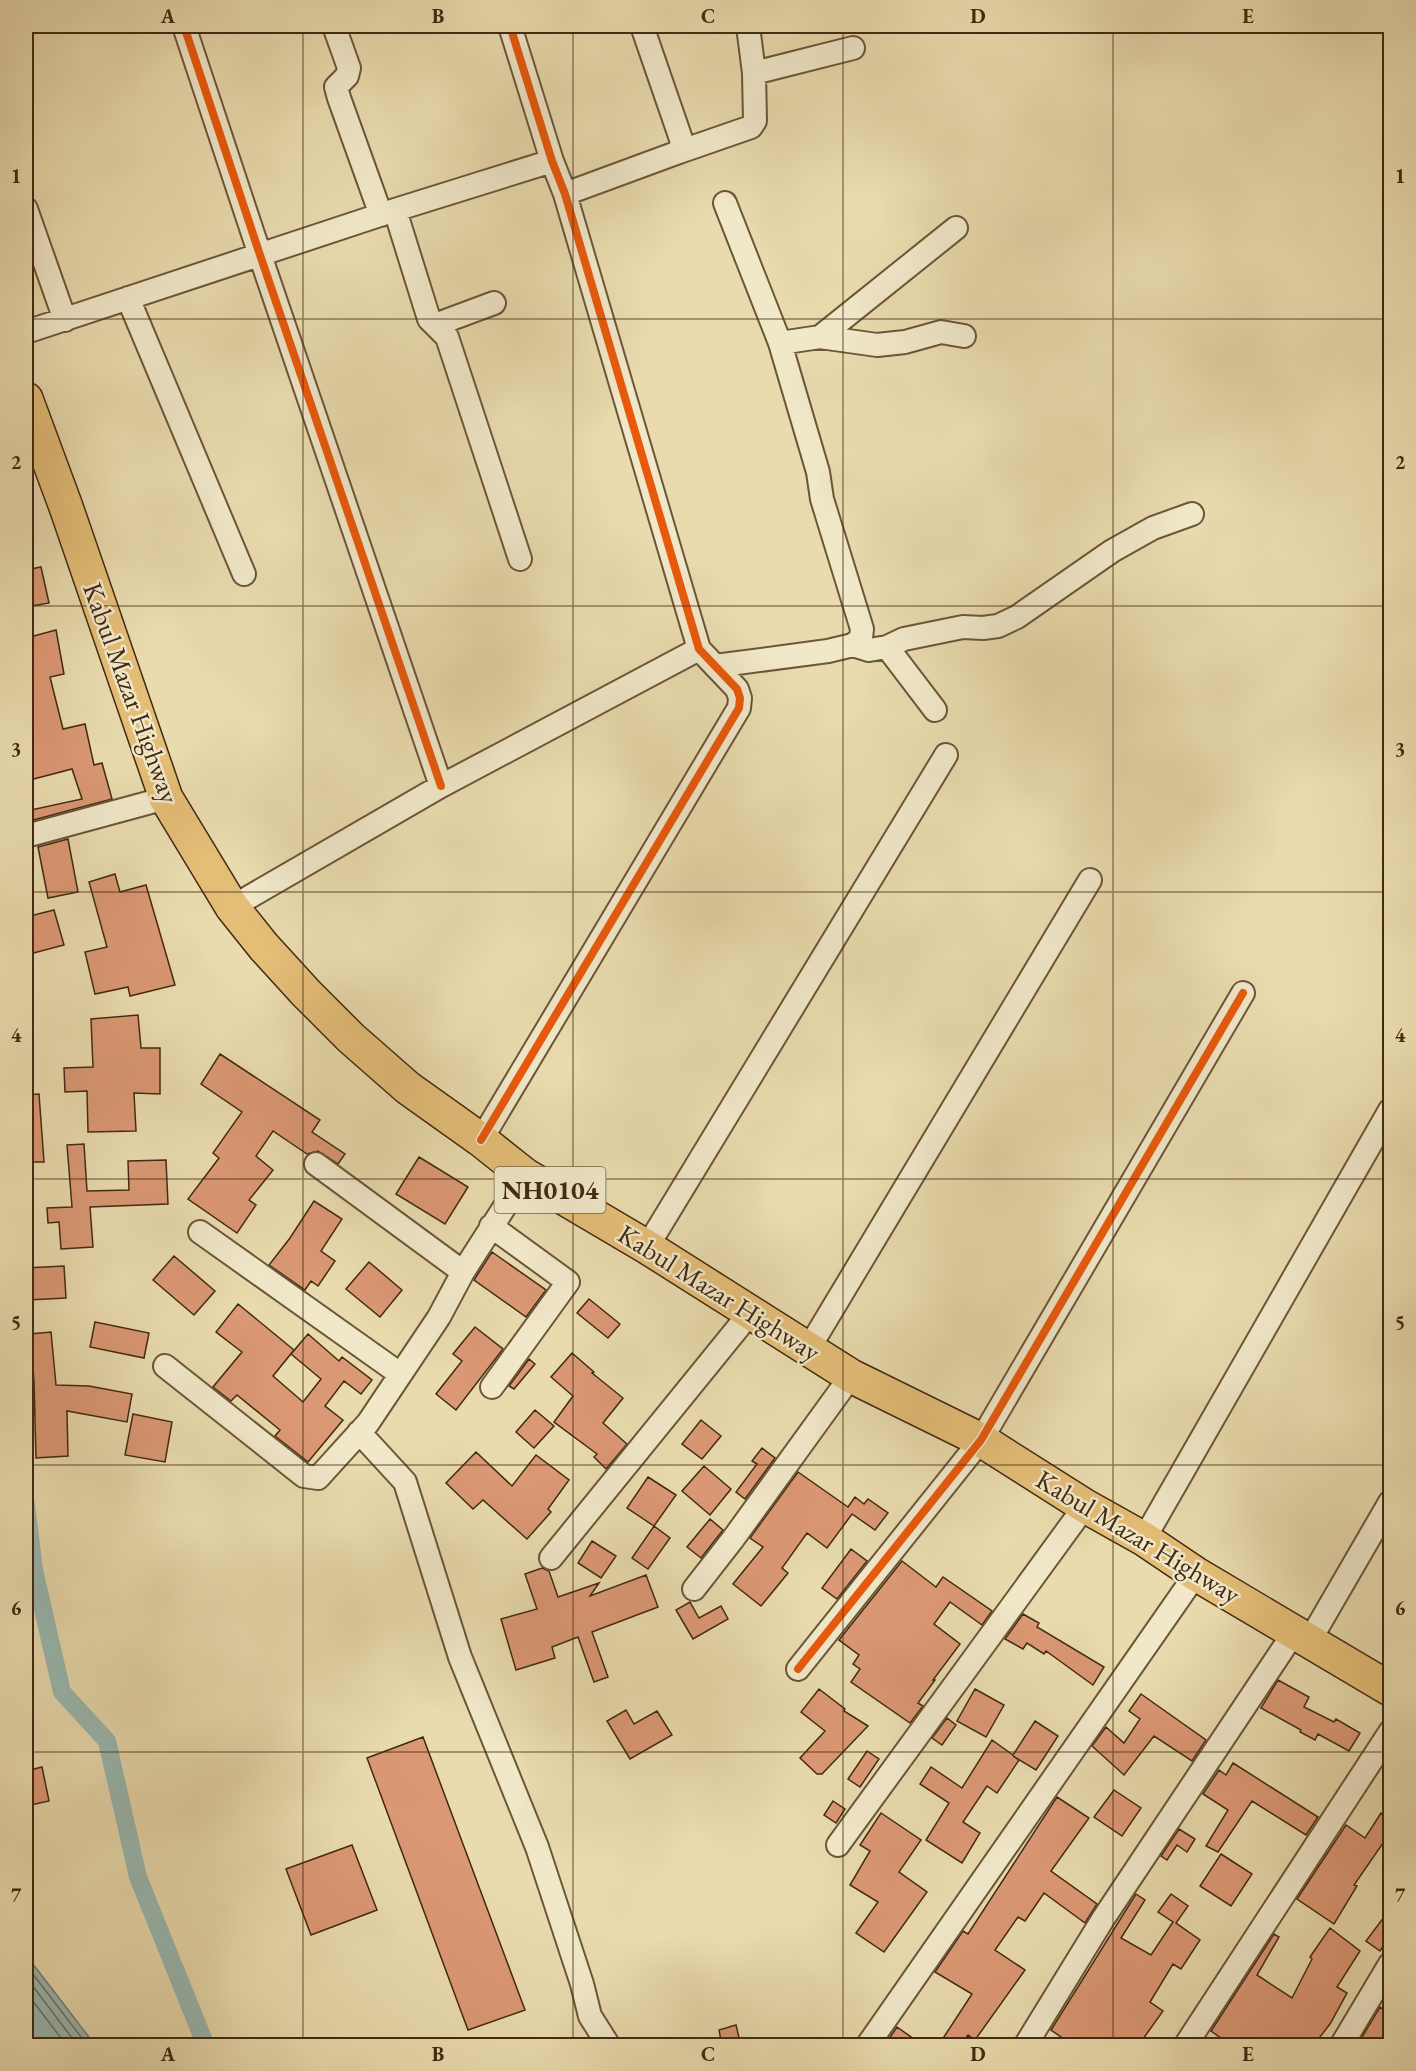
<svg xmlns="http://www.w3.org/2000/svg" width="1416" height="2071" font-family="'EB Garamond',serif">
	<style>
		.water { fill: #99b9b2; stroke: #767f72; stroke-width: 1.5 }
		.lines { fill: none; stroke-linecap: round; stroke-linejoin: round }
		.shore { stroke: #6d7162; stroke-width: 1.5 }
		.canal { stroke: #99b9b2; stroke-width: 18 }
		.building { fill: #db9874; stroke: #412911; stroke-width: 1.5 }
		.minor-casing { stroke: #6b5638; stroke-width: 26 }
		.highway-casing { stroke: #412911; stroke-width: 36 }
		.minor { stroke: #f1e8ca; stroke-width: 22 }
		.highway { stroke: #e4be77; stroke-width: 33 }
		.cycleway-casing { stroke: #f1e8ca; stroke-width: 11 }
		.cycleway { stroke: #e8590c; stroke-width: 8 }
		.grid { fill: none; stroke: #412911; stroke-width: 1.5; stroke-opacity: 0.55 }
		.labels { text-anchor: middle; stroke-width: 5; stroke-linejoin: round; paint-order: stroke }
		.shield { fill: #f1e8ca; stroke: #766248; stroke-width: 1.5 }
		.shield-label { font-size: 26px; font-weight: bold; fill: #412911 }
		.street-label { font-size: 27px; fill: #412911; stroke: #f1e8ca }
		.neatline { fill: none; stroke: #412911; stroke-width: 2 }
		.grid-label { font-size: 20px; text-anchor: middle; font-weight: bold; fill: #412911 }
	</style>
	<rect width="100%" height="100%" fill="#e9dbae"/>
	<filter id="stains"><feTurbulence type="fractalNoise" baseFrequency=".00333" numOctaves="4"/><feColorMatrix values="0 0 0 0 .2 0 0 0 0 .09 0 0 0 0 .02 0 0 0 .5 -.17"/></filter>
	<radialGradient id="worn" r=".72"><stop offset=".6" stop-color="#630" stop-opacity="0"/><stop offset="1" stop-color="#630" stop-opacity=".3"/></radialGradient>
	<path class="water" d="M26,1955l69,90h-69z"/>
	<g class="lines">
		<path class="shore" d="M26,1965l62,81
			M26,1977l52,69
			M26,1992l41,54"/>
		<path class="canal" d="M26,1504l8,66 28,122 45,49 31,136 68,169"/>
	</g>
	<path class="building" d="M41,567l8,36 -23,4v-37z
		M56,630l8,44 -14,3 13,52 22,-5 9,41 8,-2 10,36 -86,23v-11l56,-12 -10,-30 -46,12v-91h3l-3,-18v-34z
		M68,839l10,53 -30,6 -10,-51z
		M115,874l5,18 26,-7 29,100 -45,11 -2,-9 -33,7 -10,-42 22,-5 -18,-65z
		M54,910l10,35 -38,10v-38z
		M138,1015l3,33h19v46l-26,-1 2,38 -48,1 -1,-41 -22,1 -1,-24 29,-1 -2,-48z
		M220,1054l100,66 -8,12 33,22 -7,10 -20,-13 -11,3 -34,-23 -17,25 17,14 -24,30 7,5 -19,28 -49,-34 31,-41 -6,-5 29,-41 -41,-28z
		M39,1094l5,68h-14l-1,-24h-3v-43z
		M84,1144l3,47 42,-1 -1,-29 38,-1 2,44 -78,3 3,40 -32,2 -2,-27 -11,1 -1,-15 25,-1 -5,-62z
		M419,1157l49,30 -23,37 -49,-30z
		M314,1201l28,18 -21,32 14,10 -17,25 -7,-5 -6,9 -36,-25 21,-27z
		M492,1252l54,38 -20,27 -52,-37z
		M174,1256l41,35 -21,24 -41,-35z
		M369,1262l33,28 -22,27 -34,-28z
		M64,1266l2,32 -38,2 -2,-32z
		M589,1299l31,25 -12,14 -31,-25z
		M238,1304l56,46 -21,26 30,26 18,-23 -30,-25 17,-20 31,27 3,-4 30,23 -11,14 -17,-13 -19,25 18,14 -35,42 -33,-26 5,-6 -43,-35 -6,6 -18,-14 29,-35 -26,-20z
		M95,1322l54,11 -5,25 -54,-11z
		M475,1327l28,22 -47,61 -20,-16 26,-33 -9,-7z
		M51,1332l5,53 33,1 43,8 -5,28 -60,-11 1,45 -32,2 -2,-77 -4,-47z
		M572,1353l22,19 -2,1 31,25 -20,25 24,21 -21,25 -12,-12 3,-3 -43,-32 19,-26 -22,-19z
		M529,1359l6,5 -21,25 -5,-3z
		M535,1410l19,16 -20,22 -18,-16z
		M133,1414l39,8 -7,40 -40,-7z
		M701,1420l20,16 -19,23 -20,-15z
		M762,1448l13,10 -30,41 -9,-7 21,-28 -5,-3z
		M476,1452l36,34 24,-31 33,25 -21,29 3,3 -24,27 -44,-39 -10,9 -27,-26z
		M704,1466l27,23 -21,26 -28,-24z
		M798,1472l50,35 7,-10 9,7 4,-5 20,14 -13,17 -23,-16 -25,34 -20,-15 -25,35 6,5 -27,33 -28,-22 30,-37 -13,-9z
		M648,1477l28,18 -22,31 -27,-18z
		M710,1519l13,11 -22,28 -14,-11z
		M654,1526l16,12 -22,31 -16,-11z
		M592,1541l24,15 -15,22 -23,-15z
		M851,1549l16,12 -30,38 -15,-11z
		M902,1561l34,26 7,-10 49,34 -10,14 -32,-23 -16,22 26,20 -27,36h2l-17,23 5,3 -13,17 -59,-41 9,-13 -7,-5 6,-9 -20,-15z
		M542,1568l7,3 9,26 41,-14 -9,13 56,-21 12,32 -66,25 16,45 -14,5 -16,-45 -26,10 3,11 -39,12 -15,-51 36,-10 -12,-35z
		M690,1602l9,16 22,-12 7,13 -35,20 -17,-29z
		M1023,1614l16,9 -2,4 67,40 -11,18 -47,-34 -2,3 -17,-11 -4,6 -18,-10z
		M1278,1680l31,17 -5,10 30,15 2,-3 24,14 -11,18 -31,-17 -3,6 -15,-8 1,-2 -40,-22z
		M819,1689l26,20 -1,2 24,15 -46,48h-5l-17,-16 25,-27 -24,-19z
		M975,1689l29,16 -18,32 -29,-16z
		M1141,1694l65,46 -14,21 -38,-25 -30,39 -32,-29 14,-19 18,16 16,-24 -11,-8z
		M626,1710l8,14 23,-13 15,24 -42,24 -23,-38z
		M947,1718l9,7 -14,20 -10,-7z
		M1035,1721l23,15 -22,34 -23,-14 6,4 -22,33 -10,-7 -24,36 17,11 -18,30 -36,-23 23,-37 -29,-19 11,-17 31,21 30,-48 21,15z
		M423,1737l102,273 -57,20 -101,-272z
		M867,1751l12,8 -19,28 -12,-8z
		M1233,1763l85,54 -12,18 -54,-34 -34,51 -12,-6 22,-36 -25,-16 16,-24 7,5z
		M42,1767l7,34 -23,5v-35z
		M1114,1790l27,18 -19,28 -28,-19z
		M1057,1797l32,21 -38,53 46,33 -12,19 -41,-30 -19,28 -7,-4 -23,33 30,20 -50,70 -7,-5 -7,11h-23l34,-52 -37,-22 28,-41 5,3z
		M833,1801l12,8 -9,14 -12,-8z
		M881,1813l40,27 -22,32 28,20 -43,60 -28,-19 22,-31 -28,-17 20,-34 -10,-6z
		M1381,1813l9,5v29l-7,-4 -29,42 3,1 -23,38 -37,-25 49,-74 19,13z
		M1179,1829l16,10 -8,13 -10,-7 -10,15 -6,-4z
		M352,1845l25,65 -66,25 -25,-66z
		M1221,1854l31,20 -21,32 -31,-20z
		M1136,1894l9,6 -24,38 30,17 22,-33 -15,-10 13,-18 17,12 -12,17 24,17 -19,29 -8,-5 -23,38 13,9 -25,35h-82l5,-9 -10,-7z
		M1390,1909v27l-10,15 -14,-10z
		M1330,1928l30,23 -23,36 10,6 -17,31 -17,22h-81l-21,-15 63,-97 5,3 -22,38 35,23 20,-39 -2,-2z
		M1380,2007l10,7v32h-15l-13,-9z
		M736,2025l5,21h-19l-3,-16z
		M897,2027l27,19h-40z"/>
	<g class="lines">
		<g class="minor-casing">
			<path id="minor" d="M184,26l76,229 181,531
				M334,26l15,42 -2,8 -11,11 3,11 42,117
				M754,73l99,-25
				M679,152l72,-25 4,-6 -1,-48 -6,-47
				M565,194l114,-42 3,-10 -40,-116
				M26,209l39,111
				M395,210l34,109 18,18 73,222
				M128,298l116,276
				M435,325l59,-22
				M26,332l369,-122 157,-49
				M820,337l136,-109
				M780,343l40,-6 57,8 28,-3 36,-10 23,4
				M853,645l16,5 18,-3 17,-8 59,-12 20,1 15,-2 19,-9 95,-66 41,-23 39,-14
				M887,647l48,63
				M715,666l113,-15 25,-6 8,-7 1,-9 -40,-130 -4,-27 -38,-129 -55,-140
				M26,836l140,-38
				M232,907l209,-121 258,-137
				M481,1140l258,-432 1,-10 -3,-9 -38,-40 -134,-455 -13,-33 -42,-135
				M316,1164l147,108
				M491,1226l77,56 -76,105
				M200,1232l200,142
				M647,1247l299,-492
				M809,1348l281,-468
				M165,1366l139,110 14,2 50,-55 71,-106 24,-45 62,-97
				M359,1432l46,50 55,175 77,190 45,137 8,32 19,30
				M1144,1539l246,-429
				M551,1558l199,-245
				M694,1589l39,-50 118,-163
				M1310,1640l80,-138
				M798,1669l183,-229 262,-447
				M838,1845l247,-339
				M867,2046l329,-472
				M1025,2046l78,-127 192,-288
				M1185,2046l205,-314
				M1341,2046l49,-82"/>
		</g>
		<g class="highway-casing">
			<path id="highway" d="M26,399l40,108 100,291 66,109 32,40 42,46 45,45 57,50 73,52 44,35 122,72 204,129 130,64 104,66 59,33 52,35 194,115"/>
		</g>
		<use href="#minor" class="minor"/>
		<use href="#highway" class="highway"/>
		<g class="cycleway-casing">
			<path id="cycleway" d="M184,26l76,229 181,531
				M481,1140l258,-432 1,-10 -3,-9 -38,-40 -134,-455 -13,-33 -42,-135
				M798,1669l183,-229 262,-447"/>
		</g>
		<use href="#cycleway" class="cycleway"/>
	</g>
	<path class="grid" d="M303,26v2020M573,26v2020M843,26v2020M1113,26v2020M26,319h1364M26,606h1364M26,892h1364M26,1179h1364M26,1465h1364M26,1752h1364"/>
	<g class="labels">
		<rect class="shield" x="494.5" y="1167" width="111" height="46" rx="4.5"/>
		<g class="shield-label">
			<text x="550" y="1199">NH0104</text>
		</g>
		<g class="street-label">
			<text transform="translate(131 693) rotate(70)" y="9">Kabul Mazar Highway</text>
			<text transform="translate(719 1293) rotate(32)" y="9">Kabul Mazar Highway</text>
			<text transform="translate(1138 1537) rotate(31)" y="9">Kabul Mazar Highway</text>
		</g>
	</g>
	<rect width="1416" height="2071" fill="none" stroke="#e9dbae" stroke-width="66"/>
	<rect x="33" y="33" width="1350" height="2005" class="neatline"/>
	<g class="grid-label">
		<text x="168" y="23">A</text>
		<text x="438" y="23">B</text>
		<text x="708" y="23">C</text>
		<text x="978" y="23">D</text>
		<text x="1248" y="23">E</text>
		<text x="16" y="183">1</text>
		<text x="1400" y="183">1</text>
		<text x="16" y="469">2</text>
		<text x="1400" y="469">2</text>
		<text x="16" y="756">3</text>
		<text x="1400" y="756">3</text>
		<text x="16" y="1042">4</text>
		<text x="1400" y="1042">4</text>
		<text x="16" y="1329">5</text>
		<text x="1400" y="1329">5</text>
		<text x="16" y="1615">6</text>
		<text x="1400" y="1615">6</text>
		<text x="16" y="1902">7</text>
		<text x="1400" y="1902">7</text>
		<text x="168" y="2061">A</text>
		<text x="438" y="2061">B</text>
		<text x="708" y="2061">C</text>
		<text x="978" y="2061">D</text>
		<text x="1248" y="2061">E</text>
	</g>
	<rect width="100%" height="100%" filter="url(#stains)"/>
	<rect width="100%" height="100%" fill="url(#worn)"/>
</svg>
